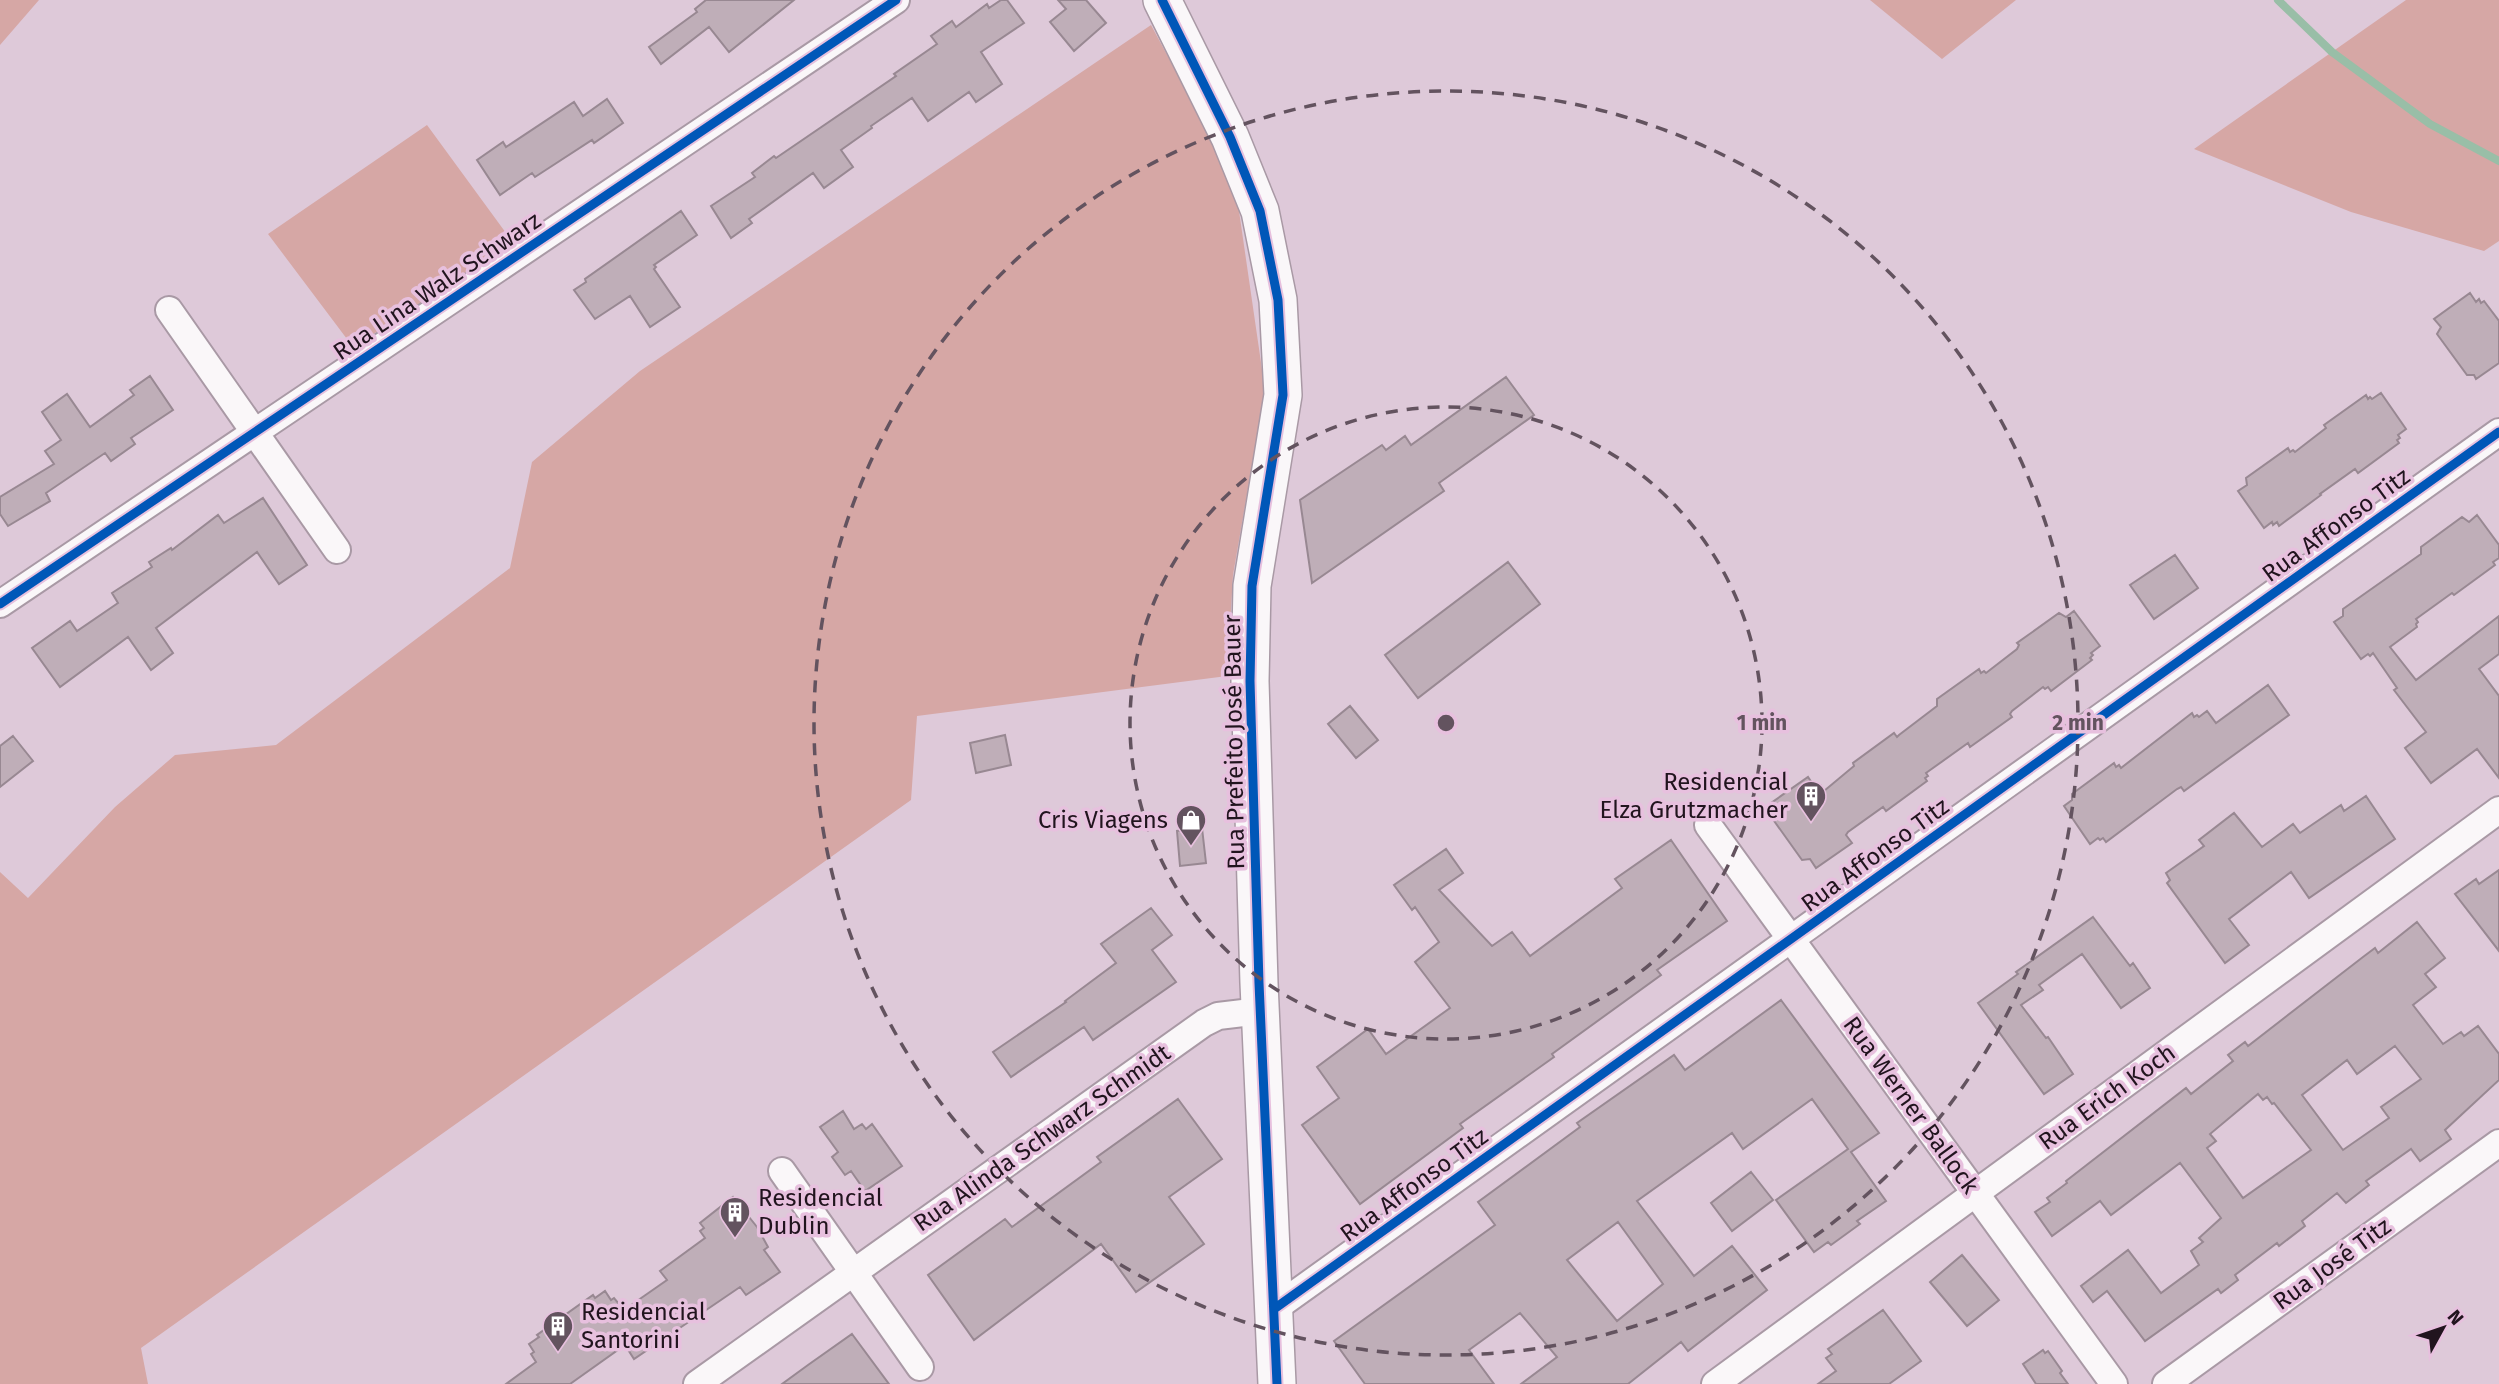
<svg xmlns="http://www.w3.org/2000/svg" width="2499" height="1384" font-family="'Fira Sans',sans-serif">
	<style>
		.forest { fill: #d6a7a5 }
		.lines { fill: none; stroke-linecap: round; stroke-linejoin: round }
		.stream { stroke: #99bea7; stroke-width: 8 }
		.building { fill: #bfaeb8; stroke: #988892; stroke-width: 2; fill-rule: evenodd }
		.street-casing { stroke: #a999a5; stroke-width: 30 }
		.secondary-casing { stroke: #a999a5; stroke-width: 40 }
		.street { stroke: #faf7f9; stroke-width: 26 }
		.secondary { stroke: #faf7f9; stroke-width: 37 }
		.cycleway-casing { stroke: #e7c0de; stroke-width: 13 }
		.cycleway { stroke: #0057b8; stroke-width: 9 }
		.ring { fill: none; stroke: #63535f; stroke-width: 3.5; stroke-dasharray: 12 9 }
		.labels { text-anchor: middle; stroke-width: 7; stroke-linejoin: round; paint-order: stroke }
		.street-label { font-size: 24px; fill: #21141e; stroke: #e7c0de }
		.poi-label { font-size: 24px; fill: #21141e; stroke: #e7c0de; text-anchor: end }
		.centre { fill: #63535f; stroke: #e7c0de; stroke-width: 3.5 }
		.ring-label { font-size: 21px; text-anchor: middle; font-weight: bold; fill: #63535f; stroke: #e7c0de; stroke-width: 7; stroke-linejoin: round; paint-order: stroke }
	</style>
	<rect width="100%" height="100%" fill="#dec9d9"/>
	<path class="forest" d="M0,0h39l-39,45z
		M1870,0h146l-74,59z
		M2406,0h93v241l-15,10 -133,-39 -157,-63z
		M1151,25l58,108 30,78 26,179 -32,185 -6,101 -310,40 -6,84 -770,548 7,36h-148v-512l28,26 87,-91 60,-52 101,-10 234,-177 22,-106 108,-91z
		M427,125l87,119 -161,103 -85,-113z"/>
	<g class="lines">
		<path class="stream" d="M2278,0l54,52 98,72 69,37"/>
	</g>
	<path class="building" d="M706,0h88l-65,52 -20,-25 -48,37 -12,-17 48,-35 -2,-3z
		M1001,0h6l17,23 -43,29 21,32 -26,18 -7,-10 -41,29 -16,-23 -41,28 1,2 -31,22 12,17 -29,21 -11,-15 -64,46 3,4 -21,15 -20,-32 44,-29 -3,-4 22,-17 2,2 120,-82 -2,-2 43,-30 -6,-8 21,-15 4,6 31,-23 2,4z
		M1058,0h28l20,23 -32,28 -24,-29 16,-13z
		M607,99l16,24 -29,20 -2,-3 -57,37 -3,-4 -32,22 -23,-35 26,-18 3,5 68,-45 9,14z
		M681,211l16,24 -43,30 2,2 -2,2 26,38 -30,20 -20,-31 -35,23 -21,-29 12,-8 -1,-3z
		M2470,293l6,9 3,-3 2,4 3,-2 15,20v42l-23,16 -2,-4h-7l-30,-41 4,-7 -7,-8z
		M150,376l23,34 -42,28 4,6 -24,17 -6,-8 -59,40 4,8 -42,25 -8,-12v-17l54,-33 -9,-13 16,-11 -19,-28 25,-18 23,33 44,-32 -4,-5z
		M1506,377l28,38 -95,68 5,8 -132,92 -12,-83 82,-55 4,5 19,-14 6,9z
		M2381,393l25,36 -8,6 2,3 -3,2 2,3 -41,30 -3,-4 -35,25 1,1 -42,31 -2,-4 -4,3 -1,-3 -8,6 -26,-37 9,-6 -1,-7 42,-30 2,4 3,-2 2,2 31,-24 -2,-3 42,-30 2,4 2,-2 2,2z
		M263,498l44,67 -28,19 -22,-32 -101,76 17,25 -22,17 -23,-33 -68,50 -28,-39 38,-27 7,10 41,-28 -6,-10 40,-26 -3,-5 22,-14 1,2 46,-35 6,8z
		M2477,515l22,30v13l-6,4 2,3 -41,30 -2,-2 -36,26 2,3 -2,2 1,3 -27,20 26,33 83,-64v38l-20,15 20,27v82l-22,-29 -46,34 -26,-35 21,-16 -32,-42 3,-2 -24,-35 -3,3 -2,-2 -7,5 -27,-37 9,-6v-7l78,-55v-7l41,-30 7,5z
		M2175,555l23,33 -44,31 -24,-34z
		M1508,562l32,42 -122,94 -33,-43z
		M2074,611l26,35 -9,7 2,2 -3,3 2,2 -41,31 -3,-4 -3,2 -2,-2 -31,24 -2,3 2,3 -42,30 -2,-4 -42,30 2,3 -3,2 2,3 -41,30 -3,-4 -35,25 -2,3 6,8 -36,25 -6,-9 -8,1 -30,-42 4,-3 -2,-3 2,-2 -5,-7 37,-26 6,9 2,-2 2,4 3,-2 3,5 30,-25 -1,-3 41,-30 3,4 2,-2 38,-29v-7l42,-30 2,4 3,-2 2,2 31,-24 2,-4 -2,-2 42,-30 7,4z
		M2268,685l21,30 -105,76 -3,-4 -4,2 -71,53 -3,-4 -3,2 -2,-2 -8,6 -26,-38 8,-6v-6l42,-31 2,4 3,-2 2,3 71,-55 2,4 3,-2 2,2 8,-6 9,12z
		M1350,706l28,34 -22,18 -28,-34z
		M1005,735l6,30 -35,8 -6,-30z
		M13,736l20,25 -33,26v-41z
		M2366,796l29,43 -86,59 -18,-26 -62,47 20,26 -24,18 -58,-80 3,-3 -4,-7 38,-27 -5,-6 35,-27 28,34 31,-23 7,9 41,-28 3,6z
		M1202,828l4,35 -26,3 -3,-35z
		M1671,840l56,81 -70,49 4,5 -109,79 2,3 -94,67 3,4 -103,76 -58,-79 37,-27 -22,-31 51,-38 18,25 64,-46 -35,-46 24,-20 -24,-35 -3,3 -18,-25 52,-36 17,24 -24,17 53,56 20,-14 18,24 92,-68 -7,-9z
		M2499,870v81l-44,-57 21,-15 3,5z
		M1151,908l21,27 -20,15 24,32 -83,58 -9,-13 -73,50 -18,-25 73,-50 -1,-1 51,-38 -15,-19z
		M2093,917l37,49 3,-3 17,25 -29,20 -39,-54 -43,31 4,5 -22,15 25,33 2,-1 25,37 -29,20 -66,-91 40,-29 -2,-2z
		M2417,922l28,36 -20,16 11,13 -23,18 30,39 18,-12 3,4 14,-10 21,28v26l-54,50 6,9 -31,22 -9,-12 -45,32 3,4 -23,18 -9,-10 -35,28 3,5 -26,20 -2,-3 -42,32 3,5 -17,13 -3,-4 -73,52 -38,-50 -14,11 -12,-16 47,-36 33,43 38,-28 -8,-14 12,-9 -4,-4 22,-20 -41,-55 -69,52 -11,-14 -48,35 -17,-24 15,-10 -3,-4 20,-15 -1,-2 120,-93 5,6 42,-33 -5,-6 17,-13 3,4 115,-89 12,-9 3,5zM2395,1046l26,33 -40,28 8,11 -46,32 -41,-55 45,-35 10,14zM2258,1094l5,6 4,-3 5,7 2,-1 37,47 -68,48 -36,-50 9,-7 -6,-7z
		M1781,1000l98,133 -28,19 35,49 -29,20 3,3 -29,21 -3,-3 -14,10 -38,-52 72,-51 -36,-50 -69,50 -11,-16 -95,68 57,75 38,-30 35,44 -79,61 -7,-9 -53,42h-107l36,-27 -37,-44 -51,37 25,34h-129l-31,-43 161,-116 -17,-23 102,-75 -3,-4 97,-68 11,15zM1618,1222l45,62 -46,37 -50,-61z
		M1178,1099l44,60 -53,38 35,47 -68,48 -35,-48 -127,96 -46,-65 77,-56 7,8 89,-65 -4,-5z
		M843,1111l11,18 8,-5 4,5 6,-5 30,42 -37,25 -14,-20 -6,4 -13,-18 6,-5 -18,-25z
		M1751,1172l22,28 -41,31 -21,-28z
		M733,1197l24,30 11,20 -4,3 16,22 -34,23 -6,-8 -106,72 -9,-14 -55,39h-64l30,-22 -5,-8 3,-2 -5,-8 10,-7 -2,-2 56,-40 2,3 10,-7 6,9 3,-2 10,12 43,-30 -7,-9 45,-33 -5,-7 4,-3 -4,-5z
		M1962,1255l37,45 -32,26 -37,-44z
		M1883,1310l38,51 -32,23h-71l18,-13 -10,-13 6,-4 -4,-5z
		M852,1334l37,50h-107l26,-19z
		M2043,1350l2,3 3,-2 14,20 -2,2 8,11h-32l-13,-20z"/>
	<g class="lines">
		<g class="street-casing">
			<path id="street" d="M169,310l168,240
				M0,604l896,-604
				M1708,825l406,559
				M782,1171l138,196
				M1274,1309l1225,-877
				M697,1384l507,-361 14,-7 42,-5
				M1715,1384l784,-574
				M2166,1384l333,-241"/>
		</g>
		<g class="secondary-casing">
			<path id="secondary" d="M1162,0l68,137 30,74 18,89 5,95 -31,191 -2,95 9,302 18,401"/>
		</g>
		<use href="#street" class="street"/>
		<use href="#secondary" class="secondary"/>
		<g class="cycleway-casing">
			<path id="cycleway" d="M1162,0l68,137 30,74 18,89 5,95 -31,191 -2,95 9,302 18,401
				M0,604l896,-604
				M1274,1309l1225,-877"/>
		</g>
		<use href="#cycleway" class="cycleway"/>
	</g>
	<g class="ring">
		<circle cx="1446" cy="723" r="316"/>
		<circle cx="1446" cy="723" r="632"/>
	</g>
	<defs>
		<g id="building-pin" transform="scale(1.575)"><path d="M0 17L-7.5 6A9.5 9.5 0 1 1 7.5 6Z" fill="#63535f" stroke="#e7c0de"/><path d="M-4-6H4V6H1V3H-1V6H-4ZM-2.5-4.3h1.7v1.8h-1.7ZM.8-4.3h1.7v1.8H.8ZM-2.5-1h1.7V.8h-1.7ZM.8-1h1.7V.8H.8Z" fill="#fff"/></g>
		<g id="shop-pin" transform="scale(1.575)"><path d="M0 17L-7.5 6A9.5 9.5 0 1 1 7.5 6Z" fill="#63535f" stroke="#e7c0de"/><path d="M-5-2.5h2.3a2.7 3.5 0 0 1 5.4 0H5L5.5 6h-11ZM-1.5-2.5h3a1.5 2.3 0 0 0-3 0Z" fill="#fff"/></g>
	</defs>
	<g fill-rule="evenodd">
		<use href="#building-pin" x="1811" y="796"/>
		<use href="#shop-pin" x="1191" y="820"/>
		<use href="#building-pin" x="735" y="1212"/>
		<use href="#building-pin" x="558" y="1326"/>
	</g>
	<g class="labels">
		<g class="street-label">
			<text transform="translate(437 286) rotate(-34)" y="8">Rua Lina Walz Schwarz</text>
			<text transform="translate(2336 525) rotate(-36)" y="8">Rua Affonso Titz</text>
			<text transform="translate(1234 742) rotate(-91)" y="8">Rua Prefeito José Bauer</text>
			<text transform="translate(1875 855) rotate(-36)" y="8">Rua Affonso Titz</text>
			<text transform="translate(2107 1097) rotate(-36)" y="8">Rua Erich Koch</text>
			<text transform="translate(1911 1105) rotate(54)" y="8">Rua Werner Ballock</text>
			<text transform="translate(1042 1138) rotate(-35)" y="8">Rua Alinda Schwarz Schmidt</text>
			<text transform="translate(1414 1185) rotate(-36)" y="8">Rua Affonso Titz</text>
			<text transform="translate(2332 1264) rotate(-36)" y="8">Rua José Titz</text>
		</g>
		<g class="poi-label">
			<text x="1788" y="790">Residencial<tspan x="1788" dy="28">Elza Grutzmacher</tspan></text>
			<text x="1168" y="828">Cris Viagens</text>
			<text x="758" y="1206" text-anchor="start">Residencial<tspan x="758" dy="28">Dublin</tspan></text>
			<text x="581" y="1320" text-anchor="start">Residencial<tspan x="581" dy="28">Santorini</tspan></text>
		</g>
	</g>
	<circle cx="1446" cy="723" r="10" class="centre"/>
	<g class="ring-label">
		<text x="1762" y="730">1 min</text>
		<text x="2078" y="730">2 min</text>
	</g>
	<g transform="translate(2443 1328) rotate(50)" stroke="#e7c0de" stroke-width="5" paint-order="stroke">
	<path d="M0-5L12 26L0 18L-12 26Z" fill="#21141e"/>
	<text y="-10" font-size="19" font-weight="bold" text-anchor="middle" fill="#21141e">N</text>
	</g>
</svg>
